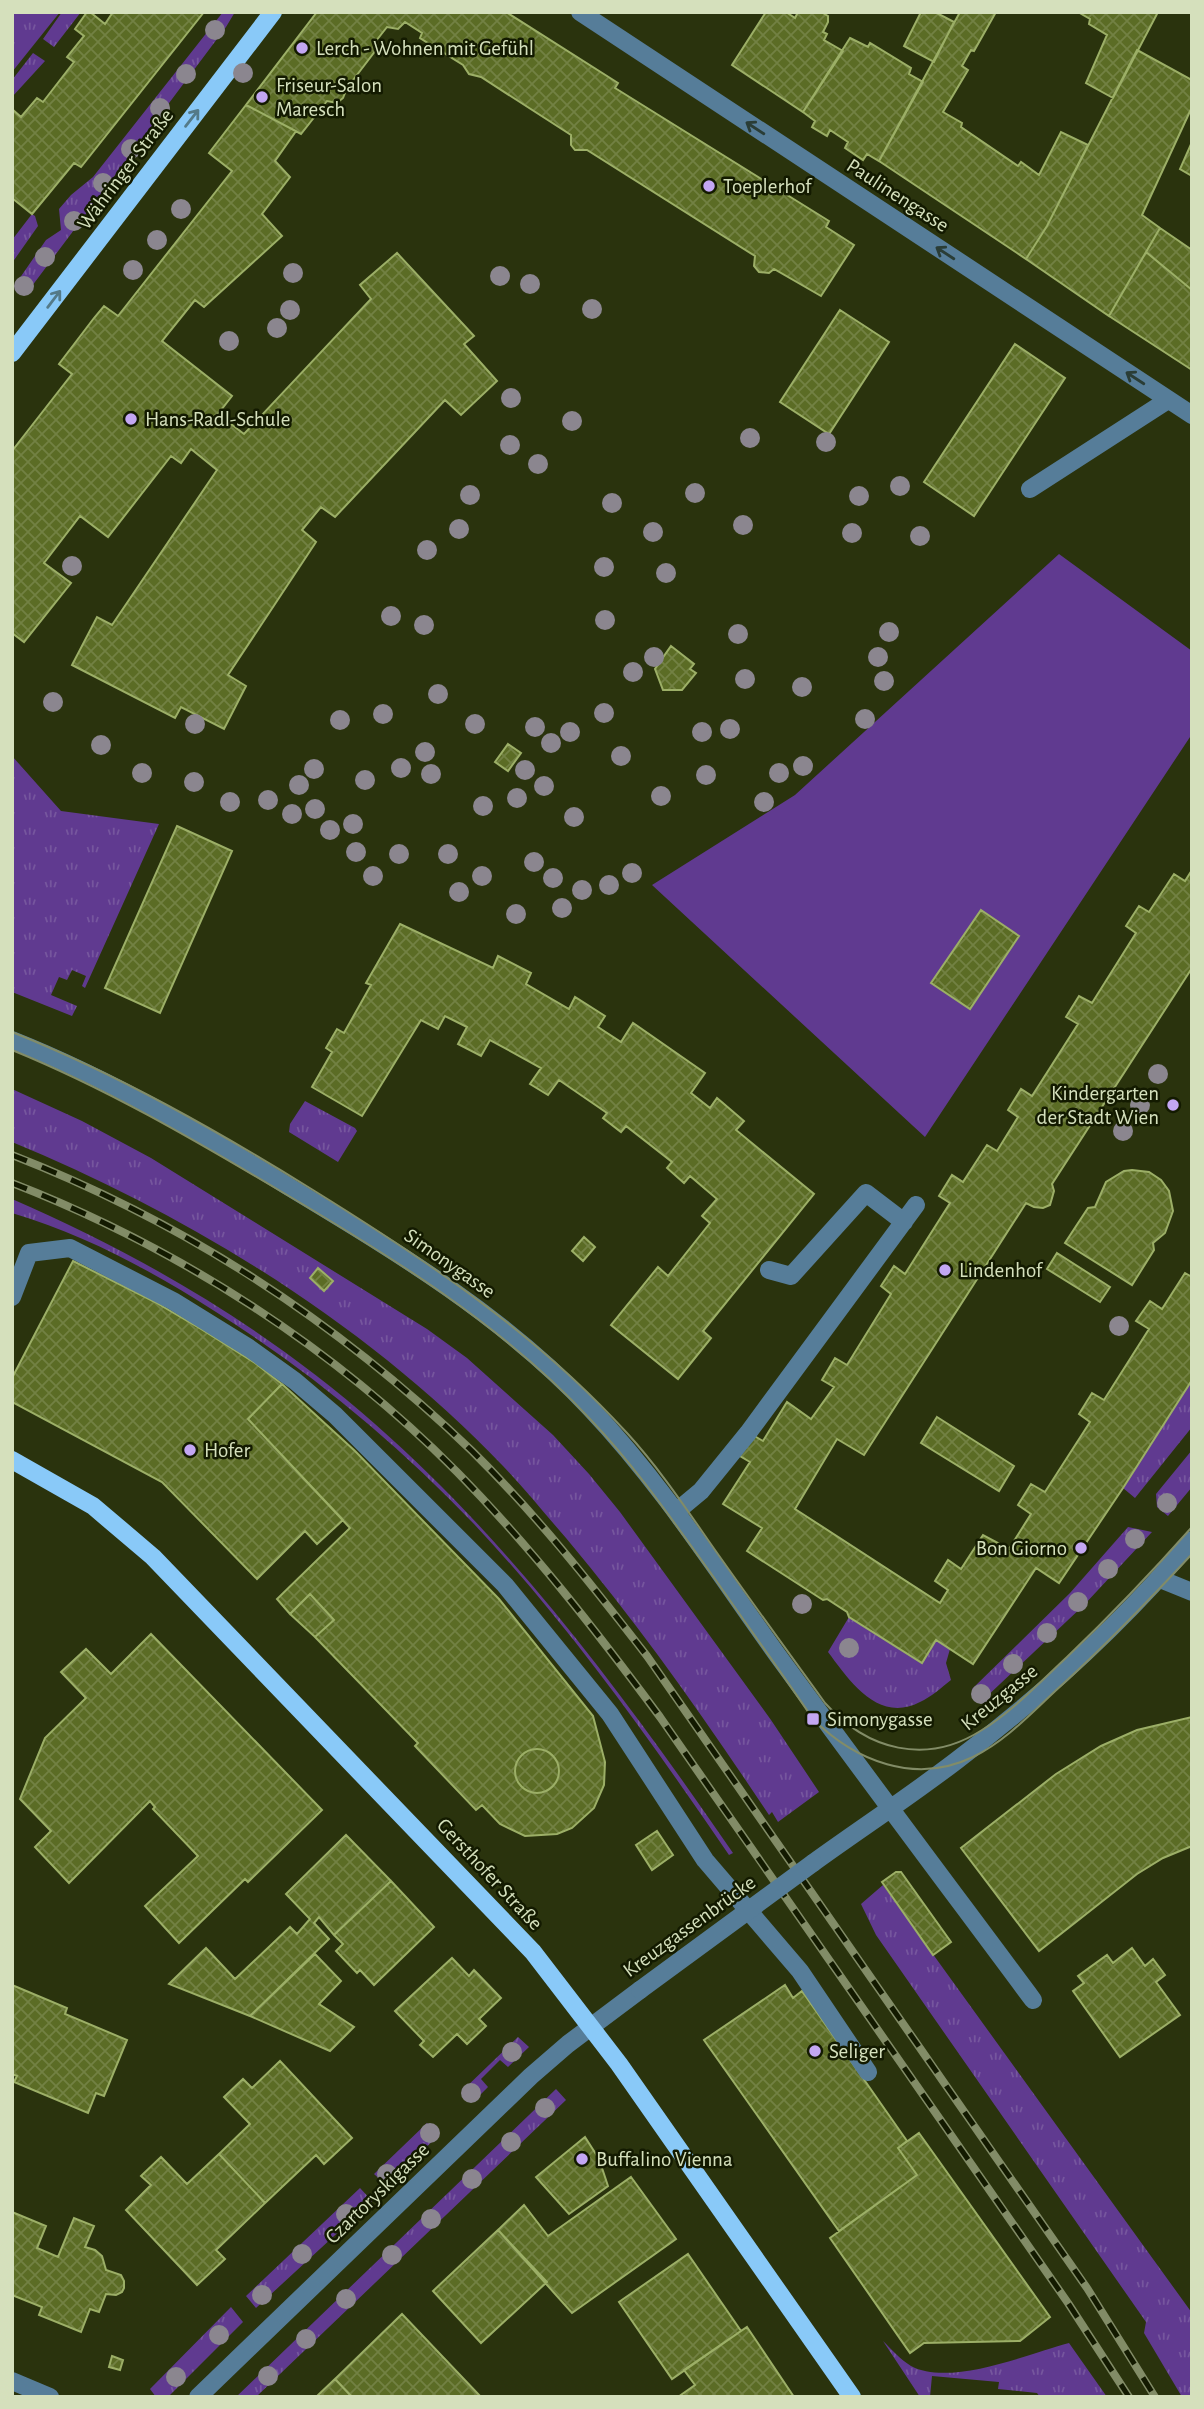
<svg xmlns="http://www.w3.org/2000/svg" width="1204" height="2409" font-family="'Alegreya Sans',sans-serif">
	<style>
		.grass { fill: url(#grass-tufts) }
		.garden { fill: #603a90 }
		.building { fill: url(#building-cross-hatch); stroke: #9caf67; stroke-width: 2 }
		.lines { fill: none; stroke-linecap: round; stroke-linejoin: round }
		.minor { stroke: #567d99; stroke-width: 18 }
		.major { stroke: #89c9f8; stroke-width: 18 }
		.tram { stroke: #828c67; stroke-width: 2 }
		.rail-casing { stroke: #828c67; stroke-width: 8 }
		.rail { stroke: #131a00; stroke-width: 5; stroke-dasharray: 16; stroke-linecap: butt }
		.minor-bridge { stroke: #567d99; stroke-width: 18 }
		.tree { fill: #8b868f }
		.oneway { stroke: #547a88 }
		.oneway2 { stroke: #2a3d36 }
		.poi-dot { fill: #c3a7f2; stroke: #131a00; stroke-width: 2.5 }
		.labels { text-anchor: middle; stroke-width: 5; stroke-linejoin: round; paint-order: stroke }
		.poi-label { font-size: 21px; fill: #d5e0bc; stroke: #131a00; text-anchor: start }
		.street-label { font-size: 21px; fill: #d5e0bc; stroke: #131a00 }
	</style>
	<defs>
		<pattern id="grass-tufts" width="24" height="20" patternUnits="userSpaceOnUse" patternTransform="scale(1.75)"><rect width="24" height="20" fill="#603a90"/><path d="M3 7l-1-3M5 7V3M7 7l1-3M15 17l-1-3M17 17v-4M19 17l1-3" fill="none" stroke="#76569e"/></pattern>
		<pattern id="building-cross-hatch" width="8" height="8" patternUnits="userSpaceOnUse" patternTransform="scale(1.75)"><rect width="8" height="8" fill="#5b6c25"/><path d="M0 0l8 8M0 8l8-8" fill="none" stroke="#728143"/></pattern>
	</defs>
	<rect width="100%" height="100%" fill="#2a330d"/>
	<path class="grass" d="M12,12h48l-48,60z
		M62,12h19l-27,35 -11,-8z
		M223,12h12l-9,15 -200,267 -11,-9 31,-45 15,-10 -2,-21 12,-14 22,-18z
		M33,53l12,8 -33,36v-17z
		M32,214l3,2 3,10 -26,37v-23z
		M12,756l49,55 98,13 -74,164 -3,-2 4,-10 -14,-6 -5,10 -8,-3 -8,18 26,11 -5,10 -60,-24z
		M12,1089l70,32 69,37 276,171 40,29 86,77 36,39 31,38 151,208 48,72 -41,30 -6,-10 -3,3c-64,-96 -129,-189 -203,-277 -21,-24 -41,-49 -63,-72 -136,-142 -310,-249 -491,-324z
		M305,1101l50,27 2,3 -19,31 -49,-30 1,-8z
		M12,1199c130,56 257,131 363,225 140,123 252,275 358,429l-4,2c-78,-114 -160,-230 -255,-331 -77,-81 -163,-152 -258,-212 -64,-41 -130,-77 -204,-99z
		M1192,1380v47l-57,71 -12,-10z
		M1192,1450v37l-24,29 -11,-9 -1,-13z
		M1128,1527l24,5 -68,73 -102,96 -10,-12 98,-96z
		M849,1617l72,46 15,-23 14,9 -4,14 5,17c-10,8 -20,17 -31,22 -42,22 -71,-22 -92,-50z
		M883,1885l309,428v84h-10l-38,-64 2,-11 -270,-387 -15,-31z
		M518,2037l11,10 -21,20 -8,-7 -19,19 7,8 -15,15 -11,-11z
		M556,2089l10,11 -310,297h-20z
		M427,2123l11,13 -52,49 -12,-11z
		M360,2188l12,13 -116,107 -10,-12z
		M231,2307l12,15 -75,75h-12l-6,-8z
		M883,2341c9,9 17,18 28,25 39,21 117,-12 158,-23l38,54h-67l-3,-4 -39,-4 1,-7 -67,-6 -2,21h-10z"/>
	<path class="garden" d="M1059,554l133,97v83l-267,403 -273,-252 143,-90z"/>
	<path class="building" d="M87,12h3l15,12 8,-12h91l-123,155 -7,-4 -42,51 -20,-16v-89l9,8 16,-19 6,4 31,-40 -7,-5 17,-21 -9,-7z
		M317,12h189l112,71 -3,5 214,133 -3,6 28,18 -33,51 -47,-27 -5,4 -10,-1 -5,-6 1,-10 -168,-106h-12l-4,-5v-10l-90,-58 -12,-3 -6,-9 -43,-27 2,-5 -17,-11 -7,7 -11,-2 -11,14v9l-29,38 -4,10 -6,5 -10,-2 -26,33 -55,-29z
		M766,12h20l9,6 3,-6h23l7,4v6l-5,10 4,2 -3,6 19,11 -40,61 -71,-47z
		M921,12h14l19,10 -20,40 -30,-16z
		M960,12h36l-22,39 -3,-1 -9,16 6,4 -25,42 19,11 -1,4 57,39 3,-4 18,13 22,-43 27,13 -41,81 -21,33 -147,-98z
		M1078,12h80l-45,86 -27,-15 21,-48 -18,-11 1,-5z
		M850,38l18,9 2,-4 41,25 -2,6 14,8 -44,79 -12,-7 -4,6 -18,-12 3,-6 -18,-12 -3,6 -15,-9 3,-6 -12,-9z
		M1137,50l55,30v27l-50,108 18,13 -51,88 -83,-57 21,-33z
		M246,105l50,26 -21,30 15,16 -28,37 20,22 -78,71 -9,-7 -33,41 70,55 -14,18 26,20 127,-135 -11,-14 37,-32 77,83 -10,8 33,37 -36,34 -16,-15 -110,117 -14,-10 -19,23 14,12 -88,133 18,11 -22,43 -43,-22 -6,11 -103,-53 25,-48 15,8 105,-155 -26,-21 -10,14 -10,-7 -63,81 -28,-21 -36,47 27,20 -47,59 -12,-9v-182l60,-77 -13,-10 35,-46 10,-12 14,10 114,-145 -23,-18z
		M1192,142v34l-12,-7z
		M1160,228l32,22v40l-46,-38z
		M1146,252l46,38v80l-83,-54z
		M840,310l49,32 -60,92 -49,-32z
		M1015,344l50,34 -91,138 -50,-34z
		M671,646l23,18 -4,5 6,4 -14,17h-19l-8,-21z
		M508,744l13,9 -13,18 -13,-9z
		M177,826l55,25 -72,162 -55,-25z
		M1192,870v98l-140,216 2,7 -4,14 -7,3 -9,-1 -8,-4 -162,252 -27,-16 -42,70 145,94 8,-13 -13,-9 13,-21 13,9 22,-34 26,14 22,-35 -13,-9 13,-21 14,8 45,-70 -11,-8 13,-21 12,7 45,-71 -13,-8 14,-20 12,8 23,-36 7,4v103l-69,108 -64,95 -23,-15 -63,96 -37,-24 -14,23 -73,-46 -2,-5 -20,-13 -4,1 -76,-49 15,-23 -39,-24 27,-42 -12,-7 13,-21 12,7 24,-39 24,17 23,-32 -12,-7 13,-22 12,7 44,-71 -10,-8 13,-20 11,8 45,-71 -11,-7 13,-21 11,7 24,-37 10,6 21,-34 -10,-7 13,-21 11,7 46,-72 -12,-7 13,-21 13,7 44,-70 -10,-7 13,-20 10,6 25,-38 11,7z
		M981,910l38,26 -49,73 -39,-26z
		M400,924l93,44 5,-12 33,17 -5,11 43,25 6,-12 30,19 -7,11 23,15 12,-19 72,50 -14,20 19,15 7,-10 27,23 -8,9 78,64 -111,137 8,7 -33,41 -67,-54 47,-58 10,9 42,-53 -8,-7 15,-17 -27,-23 -6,7 -17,-15 5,-6 -46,-36 -5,6 -18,-14 4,-5 -48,-33 -11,15 -18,-11 11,-16 -51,-28 -9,16 -23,-12 9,-17 -22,-11 -7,13 -17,-9 -59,96 -50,-29 20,-35 -6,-4 11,-19 7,4 27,-48 -5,-2z
		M1132,1170l17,2 12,8 8,11 4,20 -8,22 -12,10 1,7 -22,35 -67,-42 23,-35 7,-1 11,-25 18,-11z
		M584,1237l11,10 -12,14 -11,-10z
		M1057,1253l53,34 -10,15 -53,-33z
		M73,1261l82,41 46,27 54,34 27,21 -34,35 95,101 -26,24 -12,-13 -48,48 -95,-97 -150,-80v-24z
		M318,1268l15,13 -9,10 -14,-13z
		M282,1384l73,67 144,148 94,117 12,46 -1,23 -10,23 -22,20 -15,6 -32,2 -25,-12 -18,-19 -6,5 -61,-64 3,-3 -103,-106 19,-17 -24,-26 -20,20 -13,-15 73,-71 -102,-109z
		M937,1417l77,49 -15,25 -78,-48z
		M310,1594l24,26 -19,17 -25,-23z
		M151,1634l171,176 -74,72 -3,-3 -66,64 -34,-37 53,-50 -45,-47 2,-2 -5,-6 -81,82 -34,-36 16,-16 -31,-32 25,-61 41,-40 -25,-26 25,-23 25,25z
		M1192,1717v129l-29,12 -26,16 -98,77 -78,-103 95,-74 45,-28 36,-16z
		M515 1771a22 22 0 1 1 44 0a22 22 0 1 1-44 0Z
		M657,1831l16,24 -21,15 -16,-25z
		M346,1835l45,46 -57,54 -15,-18 -5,6 15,16 -79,77 -81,-32 37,-36 29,31 55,-52 7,7 13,-15 -24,-25z
		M896,1872h5l50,70 -18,13 -51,-73z
		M391,1881l43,46 -60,58 -14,-15 -3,3 -21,-22 7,-7 -9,-9z
		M1132,1948l13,18 8,-7 12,16 -9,7 24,33 -60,42 -47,-66 11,-8 -6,-7 29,-21 6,8z
		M315,1954l26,27 -22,23 35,23 -24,24 -80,-35z
		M452,1958l17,18 5,-6 27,28 -22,21 7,7 -19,18 -10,-10 -24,23 -13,-12 4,-4 -29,-30z
		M12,1985l55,23 -2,6 62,26 -23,56 -8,-3 -8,20 -74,-31 3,-6 -5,-2z
		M785,1985l8,13 9,-7 105,150 -9,7 19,27 -78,56 -135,-191z
		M280,2061l72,77 -28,26 -8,-9 -51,48 -46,-49 31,-30 -26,-27 19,-18 9,9z
		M919,2133l131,184 -30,24 -96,2 -14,10 -80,-115 87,-63 -19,-27z
		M585,2137l14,22 9,27 -39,28 -33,-37z
		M219,2154l46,49 -49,47 9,9 -28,26 -71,-75 25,-25 -10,-9 20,-19 26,27z
		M631,2177l45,62 -104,74 -74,-83 26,-25 24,31z
		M12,2212l34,14 -9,22 21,9 16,-39 20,8 -9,21 10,3 7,6 4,14 15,5 3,6v7l-2,4 -6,3 -10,-1 -7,18 -9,-3 -9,23 -42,-17 3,-8 -30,-12z
		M498,2230l49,52 -66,61 -48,-52z
		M688,2254l53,77 -69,48 -53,-77z
		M402,2314l79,83h-129l-17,-18z
		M747,2327l47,70h-116l17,-12 -11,-15z
		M112,2356l11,4 -3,10 -11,-3z
		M335,2379l17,18h-36z"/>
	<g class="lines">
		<path class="minor" d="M580,12l612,403
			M1030,489l138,-89
			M12,1040c98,39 189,93 279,148 106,64 214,129 299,220 73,77 129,166 191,252 83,114 168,227 252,340
			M769,1270l22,6 75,-83 38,29
			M12,1297l17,-44 41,-5 103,53 76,47 46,33 40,34 170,170 105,129 95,146 95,111 68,101
			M677,1511l24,-20 47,-58 168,-228
			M1160,1579l32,13
			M813,1863c47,-34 96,-66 143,-102 86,-65 167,-138 236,-221
			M12,2381l38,16
			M198,2397l333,-321 37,-32 72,-54"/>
		<path class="major" d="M12,353l261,-341
			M12,1460l81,46 60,51 380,395 86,112 233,333"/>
		<path class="tram" d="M12,1032c105,42 204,98 301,158 113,70 224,144 314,243 33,36 60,77 88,117 36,51 73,102 110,153 42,47 101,63 157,27 31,-19 58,-48 85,-73 43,-41 85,-85 125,-130
			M12,1050c93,38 179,88 265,139 110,65 225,135 313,230 47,49 85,105 125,160 32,46 66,93 98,140 42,42 102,66 160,38 35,-17 63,-49 91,-74 45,-41 87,-85 128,-129"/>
		<g class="rail-casing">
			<path id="rail" d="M12,1155c172,67 327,168 460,296 64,63 120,134 175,205l440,632 68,109
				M12,1183c165,64 321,164 445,289 75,76 140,160 203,245l408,586 61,94"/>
		</g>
		<use href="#rail" class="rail"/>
		<path class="minor-bridge" d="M640,1990l173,-127"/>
	</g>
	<g class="tree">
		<circle cx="215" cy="30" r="10"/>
		<circle cx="243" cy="73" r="10"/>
		<circle cx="186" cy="74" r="10"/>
		<circle cx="160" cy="108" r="10"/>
		<circle cx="131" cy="149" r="10"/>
		<circle cx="103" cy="183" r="10"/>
		<circle cx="181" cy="209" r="10"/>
		<circle cx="74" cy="221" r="10"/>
		<circle cx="157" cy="240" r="10"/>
		<circle cx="45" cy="257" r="10"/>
		<circle cx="133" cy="270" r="10"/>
		<circle cx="293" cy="273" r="10"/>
		<circle cx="500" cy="276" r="10"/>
		<circle cx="530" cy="284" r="10"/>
		<circle cx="24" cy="286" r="10"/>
		<circle cx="592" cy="309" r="10"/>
		<circle cx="290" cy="310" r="10"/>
		<circle cx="277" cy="328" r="10"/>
		<circle cx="229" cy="341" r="10"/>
		<circle cx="511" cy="398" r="10"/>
		<circle cx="572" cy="421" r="10"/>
		<circle cx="750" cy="438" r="10"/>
		<circle cx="826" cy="442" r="10"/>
		<circle cx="510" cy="445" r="10"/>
		<circle cx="538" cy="464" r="10"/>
		<circle cx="900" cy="486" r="10"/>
		<circle cx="695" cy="493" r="10"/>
		<circle cx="470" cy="495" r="10"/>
		<circle cx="859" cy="496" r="10"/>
		<circle cx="612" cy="503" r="10"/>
		<circle cx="743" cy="525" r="10"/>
		<circle cx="459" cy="529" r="10"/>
		<circle cx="653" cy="532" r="10"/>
		<circle cx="852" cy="533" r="10"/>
		<circle cx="920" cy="536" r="10"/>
		<circle cx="427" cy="550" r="10"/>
		<circle cx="72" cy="566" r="10"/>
		<circle cx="604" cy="567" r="10"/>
		<circle cx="666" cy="573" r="10"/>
		<circle cx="391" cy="616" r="10"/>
		<circle cx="605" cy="620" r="10"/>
		<circle cx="424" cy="625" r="10"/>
		<circle cx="889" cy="632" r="10"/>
		<circle cx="738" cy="634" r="10"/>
		<circle cx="654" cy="657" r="10"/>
		<circle cx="878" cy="657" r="10"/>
		<circle cx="633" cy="672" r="10"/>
		<circle cx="745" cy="679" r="10"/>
		<circle cx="884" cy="681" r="10"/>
		<circle cx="802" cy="687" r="10"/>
		<circle cx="438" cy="694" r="10"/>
		<circle cx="53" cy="702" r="10"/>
		<circle cx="604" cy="713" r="10"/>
		<circle cx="383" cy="714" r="10"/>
		<circle cx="865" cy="719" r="10"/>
		<circle cx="340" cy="720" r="10"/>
		<circle cx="195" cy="724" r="10"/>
		<circle cx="475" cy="724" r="10"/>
		<circle cx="535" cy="727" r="10"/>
		<circle cx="730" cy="729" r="10"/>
		<circle cx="570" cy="732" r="10"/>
		<circle cx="702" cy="732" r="10"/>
		<circle cx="551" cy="743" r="10"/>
		<circle cx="101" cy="745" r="10"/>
		<circle cx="425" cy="752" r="10"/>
		<circle cx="621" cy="756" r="10"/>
		<circle cx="803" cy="766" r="10"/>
		<circle cx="401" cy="768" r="10"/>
		<circle cx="314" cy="769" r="10"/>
		<circle cx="525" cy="770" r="10"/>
		<circle cx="142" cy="773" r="10"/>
		<circle cx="779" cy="773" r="10"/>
		<circle cx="431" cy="774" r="10"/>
		<circle cx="706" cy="775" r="10"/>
		<circle cx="365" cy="780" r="10"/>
		<circle cx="194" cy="782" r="10"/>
		<circle cx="299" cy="785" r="10"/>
		<circle cx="544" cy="786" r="10"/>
		<circle cx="661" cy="796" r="10"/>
		<circle cx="517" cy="798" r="10"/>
		<circle cx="268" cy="800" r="10"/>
		<circle cx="230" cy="802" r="10"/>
		<circle cx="764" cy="802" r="10"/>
		<circle cx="483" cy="806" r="10"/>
		<circle cx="315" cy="809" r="10"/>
		<circle cx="292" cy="814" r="10"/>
		<circle cx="574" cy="817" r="10"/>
		<circle cx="353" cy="824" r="10"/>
		<circle cx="330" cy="830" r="10"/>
		<circle cx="356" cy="852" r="10"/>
		<circle cx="399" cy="854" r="10"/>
		<circle cx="448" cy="854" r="10"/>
		<circle cx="534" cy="862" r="10"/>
		<circle cx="632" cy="873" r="10"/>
		<circle cx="373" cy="876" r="10"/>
		<circle cx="482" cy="876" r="10"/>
		<circle cx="553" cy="878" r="10"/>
		<circle cx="609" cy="885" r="10"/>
		<circle cx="582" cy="890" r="10"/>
		<circle cx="459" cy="892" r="10"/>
		<circle cx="562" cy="908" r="10"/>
		<circle cx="516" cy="914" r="10"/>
		<circle cx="1158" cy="1074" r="10"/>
		<circle cx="1140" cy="1105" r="10"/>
		<circle cx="1123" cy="1131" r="10"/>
		<circle cx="1119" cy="1326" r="10"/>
		<circle cx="1167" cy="1503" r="10"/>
		<circle cx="1135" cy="1539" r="10"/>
		<circle cx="1108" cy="1569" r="10"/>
		<circle cx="1078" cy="1602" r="10"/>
		<circle cx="802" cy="1604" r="10"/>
		<circle cx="1047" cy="1633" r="10"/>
		<circle cx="849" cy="1648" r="10"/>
		<circle cx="1013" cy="1664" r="10"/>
		<circle cx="981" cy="1694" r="10"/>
		<circle cx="512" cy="2052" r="10"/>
		<circle cx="471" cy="2093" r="10"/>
		<circle cx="545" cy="2108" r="10"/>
		<circle cx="430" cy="2133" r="10"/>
		<circle cx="511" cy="2142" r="10"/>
		<circle cx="387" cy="2174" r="10"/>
		<circle cx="472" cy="2179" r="10"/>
		<circle cx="346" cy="2214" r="10"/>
		<circle cx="431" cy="2219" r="10"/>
		<circle cx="302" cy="2254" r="10"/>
		<circle cx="392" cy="2255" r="10"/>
		<circle cx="262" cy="2295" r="10"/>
		<circle cx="346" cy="2299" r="10"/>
		<circle cx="219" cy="2335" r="10"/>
		<circle cx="306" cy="2339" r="10"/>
		<circle cx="268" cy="2376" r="10"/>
		<circle cx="176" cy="2377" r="10"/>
	</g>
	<defs><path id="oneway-shaft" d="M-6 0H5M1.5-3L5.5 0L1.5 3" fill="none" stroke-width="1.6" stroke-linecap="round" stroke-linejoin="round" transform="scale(1.75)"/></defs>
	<g class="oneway">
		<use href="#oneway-shaft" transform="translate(192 118) rotate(-52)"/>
		<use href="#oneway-shaft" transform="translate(54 299) rotate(-53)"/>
	</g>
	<g class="oneway2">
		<use href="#oneway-shaft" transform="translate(755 128) rotate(-147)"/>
		<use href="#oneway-shaft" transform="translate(945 253) rotate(-147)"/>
		<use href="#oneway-shaft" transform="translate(1135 378) rotate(-147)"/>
	</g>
	<g class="poi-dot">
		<circle cx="302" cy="48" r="7"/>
		<circle cx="262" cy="97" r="7"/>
		<circle cx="709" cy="186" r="7"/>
		<circle cx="131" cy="419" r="7"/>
		<circle cx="1173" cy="1105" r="7"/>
		<circle cx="945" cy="1270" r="7"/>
		<circle cx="190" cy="1450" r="7"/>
		<circle cx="1081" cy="1548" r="7"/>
		<rect x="806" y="1712" width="14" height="14" rx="3.5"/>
		<circle cx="815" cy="2051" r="7"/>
		<circle cx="582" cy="2159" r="7"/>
	</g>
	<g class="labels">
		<g class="poi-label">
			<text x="316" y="55">Lerch - Wohnen mit Gefühl</text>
			<text x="276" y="92">Friseur-Salon<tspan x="276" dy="24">Maresch</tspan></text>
			<text x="723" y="193">Toeplerhof</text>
			<text x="145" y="426">Hans-Radl-Schule</text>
			<text x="1159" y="1100" text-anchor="end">Kindergarten<tspan x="1159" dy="24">der Stadt Wien</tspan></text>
			<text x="959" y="1277">Lindenhof</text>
			<text x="204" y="1457">Hofer</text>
			<text x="1067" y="1555" text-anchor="end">Bon Giorno</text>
			<text x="827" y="1726">Simonygasse</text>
			<text x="829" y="2058">Seliger</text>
			<text x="596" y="2166">Buffalino Vienna</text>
		</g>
		<g class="street-label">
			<text transform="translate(125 169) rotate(-53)" y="7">Währinger Straße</text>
			<text transform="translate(898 195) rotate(33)" y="7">Paulinengasse</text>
			<text transform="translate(450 1263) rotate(35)" y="7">Simonygasse</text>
			<text transform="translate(999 1697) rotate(-39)" y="7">Kreuzgasse</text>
			<text transform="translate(490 1874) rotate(47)" y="7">Gersthofer Straße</text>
			<text transform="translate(689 1926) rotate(-36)" y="7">Kreuzgassenbrücke</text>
			<text transform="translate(377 2193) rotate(-44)" y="7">Czartoryskigasse</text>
		</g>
	</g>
	<rect width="1204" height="2409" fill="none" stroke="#d5e0bc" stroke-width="28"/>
</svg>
